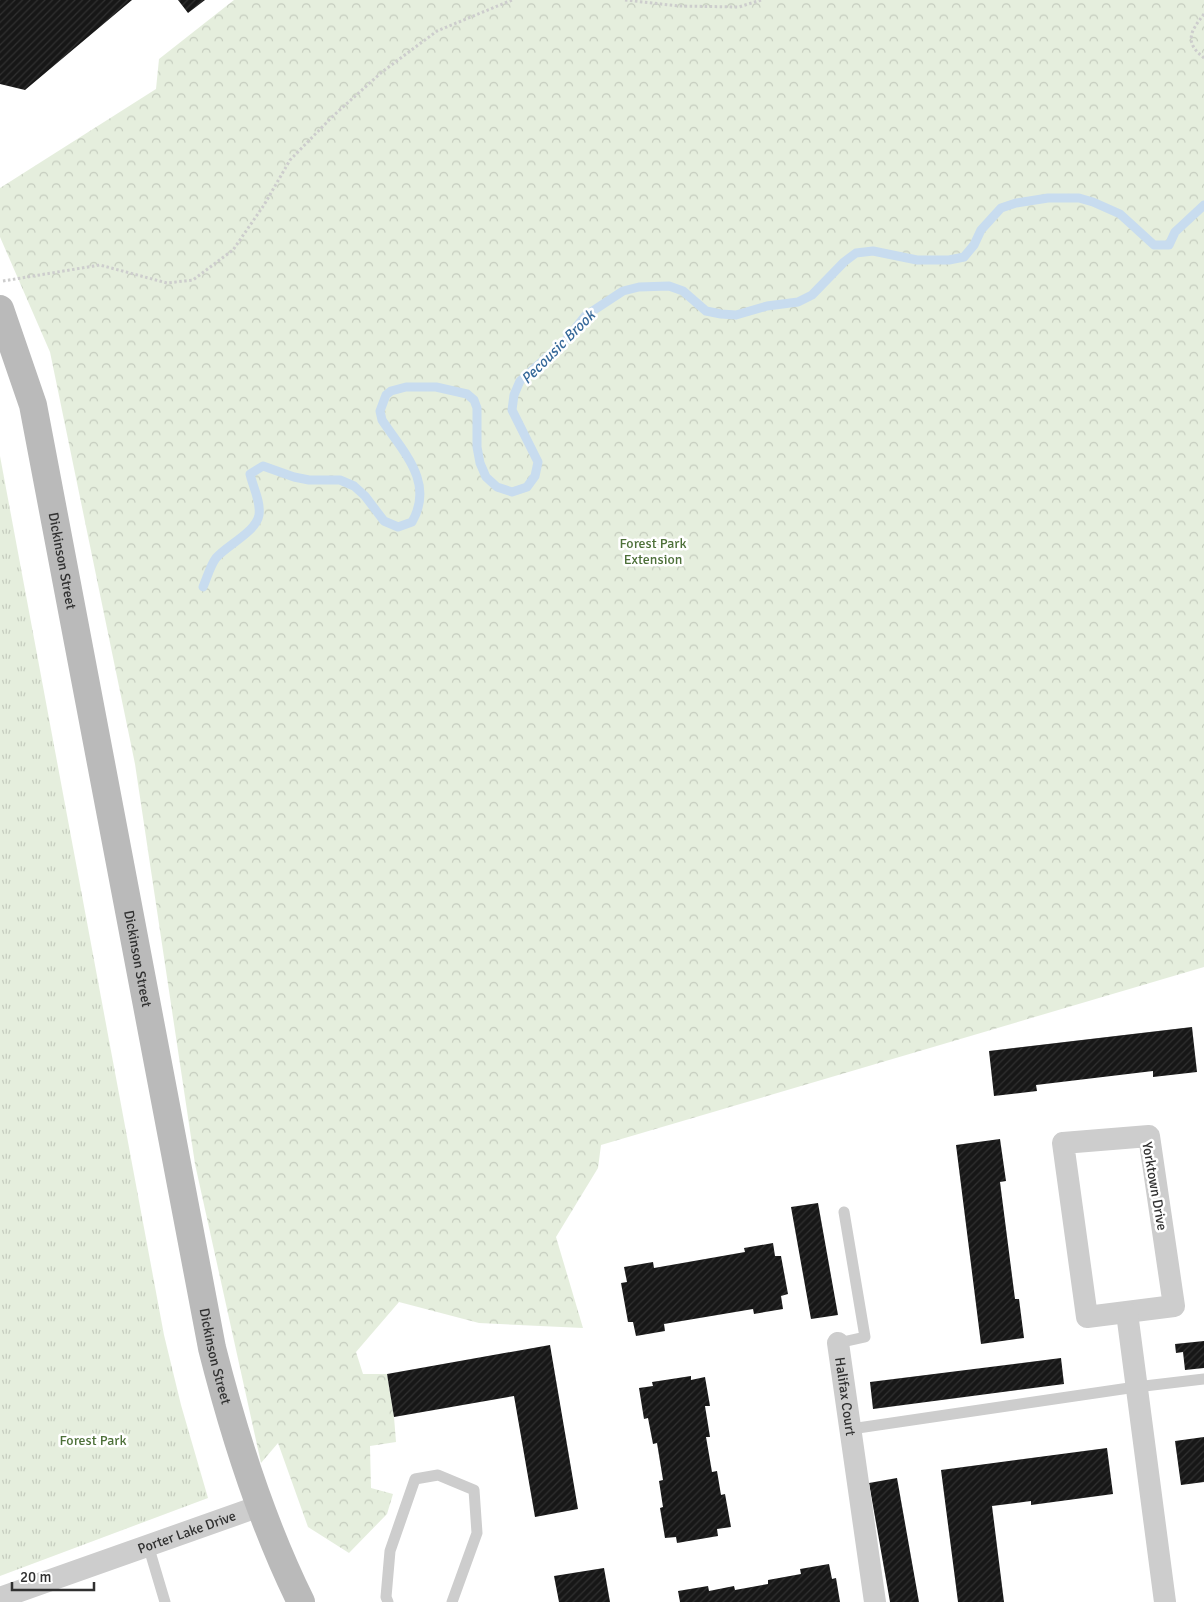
<svg xmlns="http://www.w3.org/2000/svg" width="1204" height="1602" font-family="Signika,sans-serif">
	<style>
		.forest { fill: url(#forest-crowns) }
		.park { fill: url(#park-tufts) }
		.lines { fill: none; stroke-linecap: round; stroke-linejoin: round }
		.stream { stroke: #c8dcef; stroke-width: 9 }
		.building { fill: url(#building-hatch) }
		.path { stroke: #cdcdcd; stroke-width: 3; stroke-dasharray: 2.5 2.5; stroke-linecap: butt }
		.lane { stroke: #cdcdcd; stroke-width: 11 }
		.street { stroke: #cdcdcd; stroke-width: 22 }
		.secondary { stroke: #bababa; stroke-width: 28 }
		.labels { text-anchor: middle; stroke-width: 5; stroke-linejoin: round; paint-order: stroke }
		.park-label { font-size: 14px; fill: #4d7039; stroke: #fff }
		.street-label { font-size: 14px; fill: #303030; stroke: #fff }
		.water-label { font-size: 15px; font-style: italic; fill: #36699a; stroke: #fff }
	</style>
	<defs>
		<pattern id="forest-crowns" width="20" height="18" patternUnits="userSpaceOnUse" patternTransform="scale(1.25)"><rect width="20" height="18" fill="#e5eedd"/><path d="M2 6a3 3 0 1 1 6 0M12 15a3 3 0 1 1 6 0" fill="none" stroke="#c5ccbe"/></pattern>
		<pattern id="park-tufts" width="24" height="20" patternUnits="userSpaceOnUse" patternTransform="scale(1.25)"><rect width="24" height="20" fill="#e5eedd"/><path d="M3 7l-1-3M5 7V3M7 7l1-3M15 17l-1-3M17 17v-4M19 17l1-3" fill="none" stroke="#c5ccbe"/></pattern>
		<pattern id="building-hatch" width="6" height="6" patternUnits="userSpaceOnUse" patternTransform="scale(1.25)"><rect width="6" height="6" fill="#171717"/><path d="M-1 1l2-2M0 6l6-6M5 7l2-2" fill="none" stroke="#303030"/></pattern>
	</defs>
	<rect width="100%" height="100%" fill="#fff"/>
	<path class="forest" d="M234,0h970v967l-603,178 -3,23 -42,69 27,91 -104,-5 -80,-21 -43,50 7,22h24l7,43 2,25 -26,4 1,42 22,6 -6,20 -38,39 -41,-26 -30,-84 -17,20 -66,-299 -60,-400 -85,-412 -50,-115v-49l156,-99 3,-30z"/>
	<path class="park" d="M0,456l164,879 17,70 27,93 -208,78z"/>
	<g class="lines">
		<path class="stream" d="M203,587c4,-9 7,-21 13,-29 11,-13 40,-26 43,-43 2,-13 -6,-28 -9,-41l13,-8 31,11 15,3h31l14,6 11,10 19,25 14,6 14,-5c23,-40 -9,-70 -30,-102l-2,-9 6,-16 5,-4 15,-4h30l31,7 7,6 3,8v39l3,16 6,14 11,10 15,5 15,-5 8,-11 3,-14 -26,-52 2,-15 6,-14 46,-41 19,-24 38,-25 16,-4 30,-1 14,5 23,20 15,3 15,1 31,-9 31,-4 14,-7 32,-33 12,-9 17,-2 44,9h32l15,-3 10,-12 7,-15 20,-22 15,-5 32,-5h31l14,4 27,12 34,31h15l6,-13 29,-27"/>
	</g>
	<path class="building" d="M0,0h132l-107,90 -25,-6z
		M178,0h27l-17,13z
		M1192,1027l5,45 -44,5v-6l-117,14 1,6 -43,5 -5,-45z
		M1000,1139l6,42 -6,1 15,117h4l5,39 -43,6 -25,-199z
		M818,1203l20,112 -27,4 -20,-112z
		M773,1243l2,13h6l7,38 -7,2 2,13 -29,5 -1,-5 -89,15 1,7 -29,5 -3,-14h-5l-7,-39 6,-1 -3,-15 29,-5 1,6 91,-16 -1,-4z
		M1204,1341v27l-19,2 -2,-18 -7,1 -1,-9z
		M550,1345l28,164 -43,8 -21,-121 -120,21 -7,-43z
		M1061,1358l3,26 -191,25 -3,-27z
		M691,1376v4l14,-3 5,29h-5l5,31h-4l6,35 5,-1 4,24 4,-1 6,33 -14,2 1,7 -41,7 -1,-6 -11,1 -5,-30 3,-1 -4,-26 4,-1 -6,-37 -4,1 -5,-26 -4,1 -5,-31 14,-2 -1,-4z
		M1204,1437v45l-23,3 -6,-44z
		M1107,1448l6,46 -82,11v-4l-39,5 12,96h-46l-17,-132z
		M897,1478l22,124h-29l-21,-119z
		M829,1564l3,15 4,-1 4,24h-160l-2,-11 30,-5 1,5 25,-5 1,4 33,-6v-4l33,-6 -1,-5z
		M604,1568l6,34h-51l-5,-26z"/>
	<g class="lines">
		<path class="path" d="M625,0l54,6 60,1 22,-7
			M1204,14c-14,18 -20,28 0,44
			M3,281l97,-16 67,18 26,-3 40,-30 31,-45 26,-45 43,-44 49,-44 55,-41 75,-31"/>
		<path class="lane" d="M838,1343l27,-6 -21,-125
			M851,1429l285,-42 68,-8
			M148,1545l17,57
			M388,1602l-2,-5 4,-46 25,-72 23,-4 36,15 3,43 -25,69"/>
		<g class="street">
			<path d="M1149,1136l25,170 -87,11 -24,-174z"/>
			<path d="M1127,1313l38,289"/>
			<path id="s1" d="M838,1343l37,259"/>
			<path id="s2" d="M0,1598l260,-92"/>
		</g>
		<path class="secondary" id="s3" d="M0,309l33,96 179,943c22,87 49,173 89,254"/>
	</g>
	<g class="labels">
		<g class="park-label">
			<text x="653" y="548">Forest Park<tspan x="653" dy="16">Extension</tspan></text>
			<text x="93" y="1445">Forest Park</text>
		</g>
		<g class="street-label">
			<text dy="5" stroke="none"><textPath href="#s3" startOffset="260">Dickinson Street</textPath></text>
			<text dy="5" stroke="none"><textPath href="#s3" startOffset="665">Dickinson Street</textPath></text>
			<text transform="translate(1155 1186) rotate(80)" y="5">Yorktown Drive</text>
			<text dy="5" stroke="none"><textPath href="#s3" startOffset="1070">Dickinson Street</textPath></text>
			<text dy="5" stroke="none"><textPath href="#s1" startOffset="54">Halifax Court</textPath></text>
			<text dy="5" stroke="none"><textPath href="#s2" startOffset="198">Porter Lake Drive</textPath></text>
		</g>
		<g class="water-label">
			<text transform="translate(558 347) rotate(-45)" y="5">Pecousic Brook</text>
		</g>
	</g>
	<path d="M12 1582v8h82v-8" fill="none" stroke="#303030" stroke-width="2.5"/>
	<text x="20" y="1582" font-size="15" fill="#303030" stroke="#ffffff" stroke-width="4" paint-order="stroke">20 m</text>
</svg>
